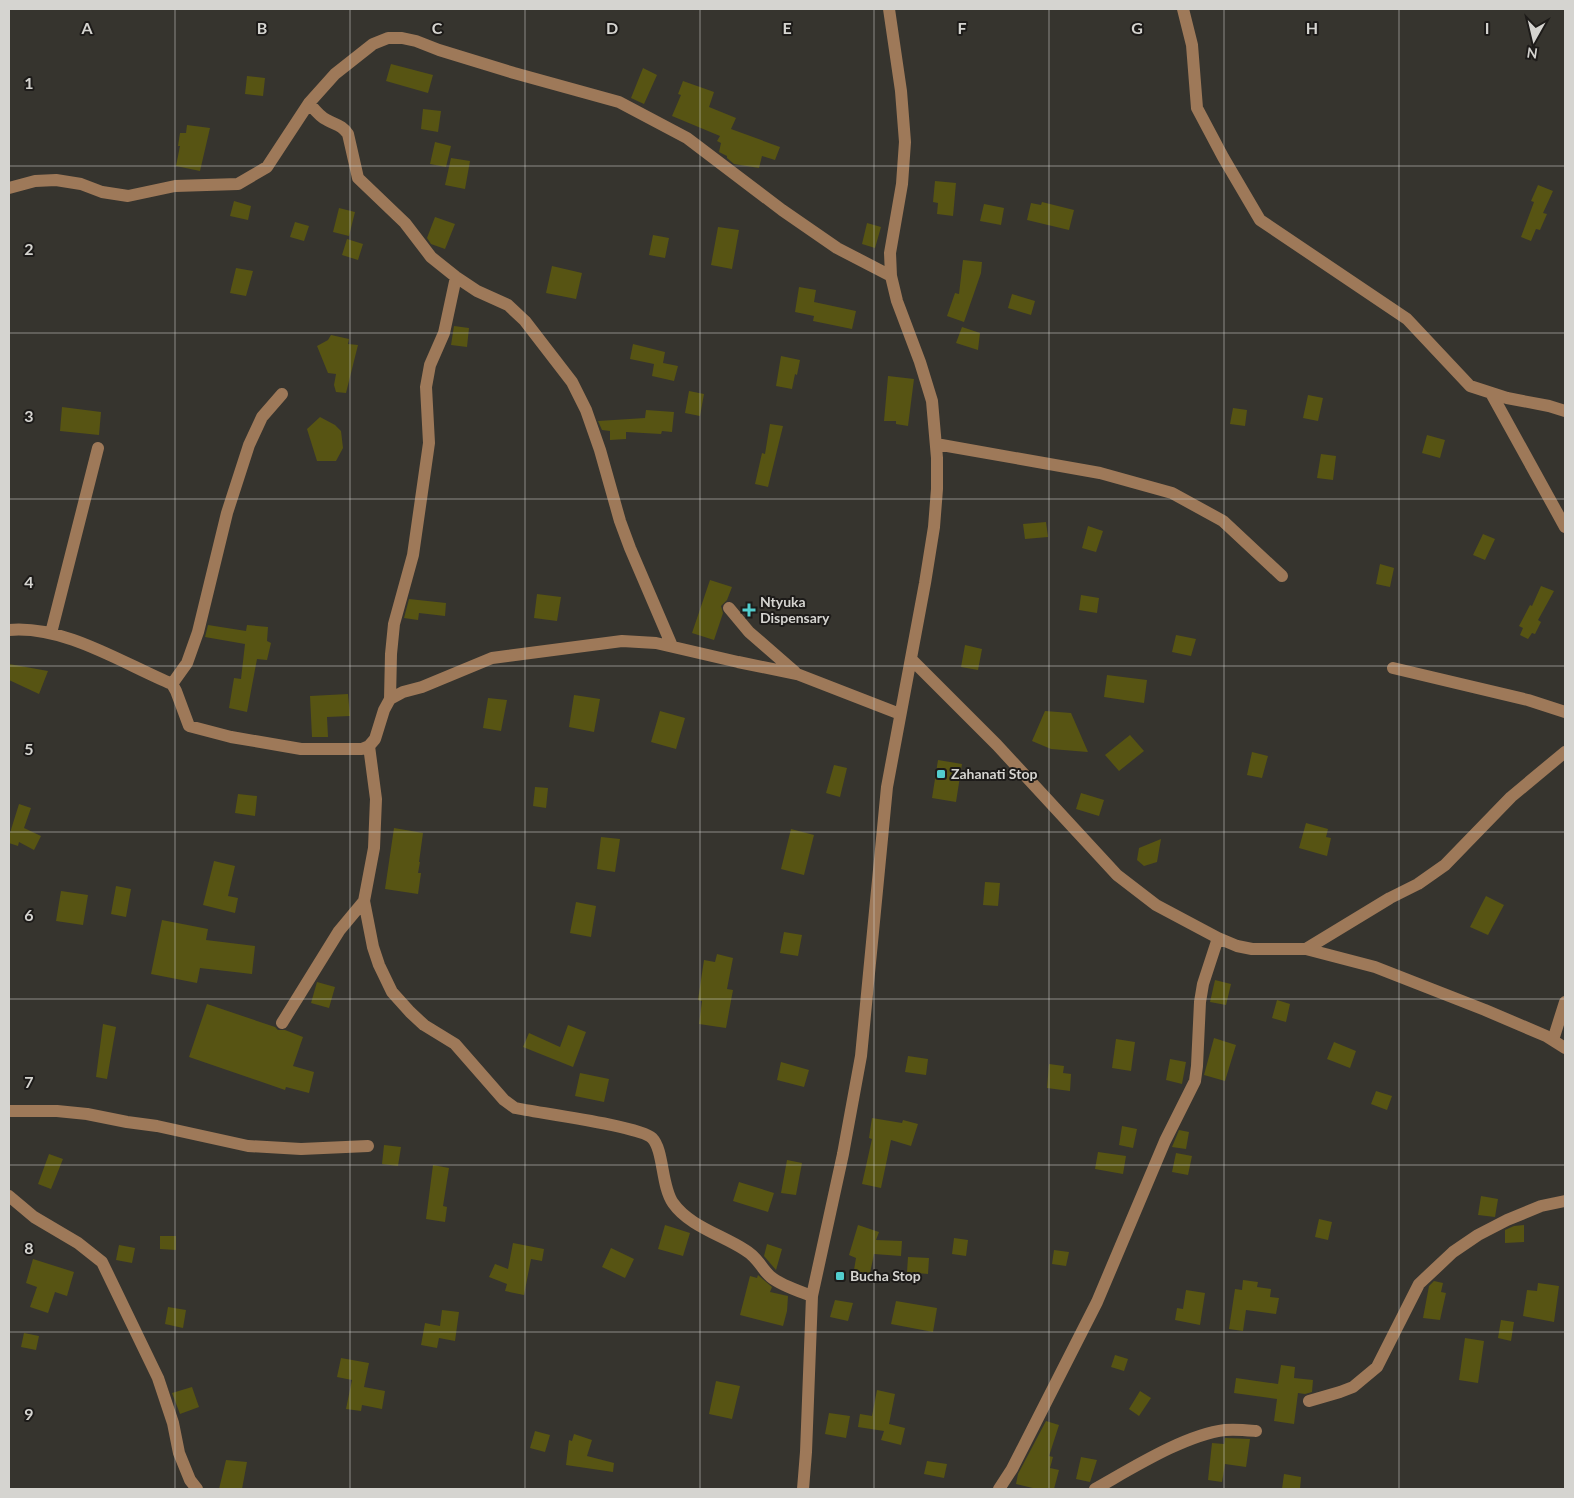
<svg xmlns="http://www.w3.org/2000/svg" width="1574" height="1498" font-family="Lato,sans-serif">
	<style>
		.building { fill: #575413 }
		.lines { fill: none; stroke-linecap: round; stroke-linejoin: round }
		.minor { stroke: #9e7959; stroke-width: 12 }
		.grid { fill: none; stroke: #d5d4d0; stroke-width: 1; stroke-opacity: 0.55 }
		.poi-dot { fill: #52cdcd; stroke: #1d1b19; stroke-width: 2 }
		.labels { text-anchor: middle; stroke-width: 4; stroke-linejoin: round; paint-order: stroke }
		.poi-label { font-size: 14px; font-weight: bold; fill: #d5d4d0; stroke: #1d1b19; text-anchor: start }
		.grid-label { font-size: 16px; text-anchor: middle; font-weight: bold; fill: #d5d4d0; stroke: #1d1b19; stroke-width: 4; stroke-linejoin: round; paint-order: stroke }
	</style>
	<rect width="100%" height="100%" fill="#36342e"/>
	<path class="building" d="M391,64l42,11 -5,18 -42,-12z
		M643,68l14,7 -13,29 -13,-6z
		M247,76l18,2 -2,18 -18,-2z
		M683,81l31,11 -5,15 27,11 -5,11 49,18 -5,13 -13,-4 -3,12 -25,-4 -7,-6v-2l-8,-4 2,-9 -4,-2 3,-5 -48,-20 9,-21 -3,-1z
		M423,109l18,2 -3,21 -17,-3z
		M187,125l23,3 -10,43 -24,-5 4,-20h-2l2,-13h6z
		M435,142l16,4 -5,21 -16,-3z
		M451,158l19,3 -5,28 -20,-4z
		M935,181l21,2 -3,33 -16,-2 1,-11 -5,-1z
		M1538,185l15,6 -10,22 4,1 -7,16 -4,-1 -5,12 -10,-4 13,-35 -3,-1z
		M234,201l17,5 -3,14 -18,-4z
		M1042,202l32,8 -5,20 -42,-10 4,-17 10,2z
		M984,204l20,4 -3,17 -21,-4z
		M339,208l16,4 -6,24 -16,-4z
		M435,217l20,7 -10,25 -14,-5 -4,-6z
		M295,222l14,4 -5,15 -14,-4z
		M867,223l14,4 -6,21 -13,-4z
		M718,227l21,3 -7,39 -21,-4z
		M653,235l16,3 -4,20 -16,-3z
		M347,239l16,5 -5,16 -16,-5z
		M963,260l19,2 -1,11 -17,49 -17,-6 8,-23 4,1z
		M552,266l30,7 -6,26 -30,-6z
		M236,268l17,3 -7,25 -16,-3z
		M799,287l17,3 -2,12 42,9 -4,18 -39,-8 1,-5 -19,-4z
		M1012,294l23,7 -4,14 -23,-7z
		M454,326l15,2 -2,19 -16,-2z
		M962,327l18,6 -2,17 -22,-7z
		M331,335l18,4 -1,5 10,1 -12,48 -10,-1 -2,-7 2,-11 -8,-1 -11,-27 11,-6z
		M633,344l32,8 -2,11 15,3 -4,15 -22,-5 2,-12 -24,-5z
		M781,356l19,4 -3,15 -2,-1 -3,15 -16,-3z
		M888,376l26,3 -6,47 -12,-2v-3h-12z
		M689,391l15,3 -4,22 -15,-3z
		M1308,395l15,3 -5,23 -15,-3z
		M62,407l39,5 -2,23 -39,-4z
		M1233,408l14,2 -2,16 -15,-2z
		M646,410l28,2 -2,20 -10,-1 -1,3 -35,-2v7l-16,1v-9l-8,-1 -4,-9 47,-3z
		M320,417l15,8 6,6 2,17 -7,13h-19l-10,-32z
		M770,424l13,2 -15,61 -13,-3 7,-31 3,1z
		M1427,435l18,5 -5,18 -18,-5z
		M1321,454l15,2 -3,24 -16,-2z
		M1046,522l2,15 -23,2 -2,-15z
		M1088,526l15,5 -7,21 -14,-4z
		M1483,534l12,5 -10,21 -12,-5z
		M1380,564l14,4 -4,19 -14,-3z
		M710,580l22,7 -5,13 -6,6 2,7 -9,27 -22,-7z
		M1541,586l13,5 -16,29 3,2 -6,12 -3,-1 -4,6 -8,-4 3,-7 -4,-2 11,-21 2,1z
		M537,594l24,3 -4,24 -23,-3z
		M1081,595l18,3 -2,15 -18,-3z
		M409,599l37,4 -1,13 -26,-3 -1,7 -14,-2z
		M208,625l38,6 1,-6 21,2 -1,14 4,2 -4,17 -10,-1 -10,53 -18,-4 5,-30 7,1 4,-35 -40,-7z
		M1176,635l20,4 -5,17 -19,-4z
		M965,645l17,4 -4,21 -17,-3z
		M9,664l39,7 -9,23 -30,-14z
		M1107,675l40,5 -3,23 -40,-6z
		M348,694l2,22 -23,1 1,20h-16l-2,-41z
		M574,695l26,4 -6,33 -25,-5z
		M488,698l19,2 -6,31 -18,-3z
		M660,711l25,7 -9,31 -25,-7z
		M1045,711l26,2 17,39 -37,-3 -19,-8z
		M1130,735l14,16 -25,20 -14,-16z
		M1252,752l16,4 -6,22 -15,-3z
		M938,760l24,4 -6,38 -24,-4z
		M834,765l13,3 -7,29 -14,-4z
		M535,787l13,1 -2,20 -13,-2z
		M1081,793l23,7 -5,16 -23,-7z
		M238,794l19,2 -2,20 -20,-3z
		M19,804l12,4 -7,20 17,8 -7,14 -15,-8 -1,4 -9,-3v-7z
		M1306,823l22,6 -2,8 5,1 -4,18 -28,-8z
		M394,828l29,5 -4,29h1l-2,11h3l-3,21 -33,-5z
		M791,829l23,6 -10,40 -23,-6z
		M601,837l19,2 -5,33 -18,-3z
		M1161,839l-4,23 -13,4 -7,-6 2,-12z
		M214,861l21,5 -7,30 10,2 -3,15 -32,-8z
		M985,882l15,1 -2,23 -15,-1z
		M116,886l15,3 -5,28 -15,-3z
		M61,891l27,4 -5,30 -27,-4z
		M1486,896l18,9 -16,30 -18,-8z
		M576,902l20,4 -5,31 -21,-4z
		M162,920l46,9 -2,11 49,6 -3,28 -52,-6 -3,15 -46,-9z
		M784,932l18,3 -4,21 -18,-3z
		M717,954l16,4 -6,31 6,1 -7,38 -27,-4 3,-23 -4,-1 6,-40 11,2z
		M1215,980l16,4 -5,21 -16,-3z
		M317,982l18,5 -6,21 -18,-5z
		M1277,1000l13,4 -4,18 -14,-4z
		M207,1004l68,23 3,3h7l18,7 -10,29 21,6 -5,21 -23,-6 -1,3 -96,-33z
		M103,1024l13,3 -9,52 -11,-2z
		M568,1025l18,7 -13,35 -50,-20 6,-14 31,14z
		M1214,1038l22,7 -11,36 -21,-6z
		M1116,1039l19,3 -4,29 -19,-3z
		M1334,1042l22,9 -6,17 -23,-9z
		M908,1056l20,3 -2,16 -21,-3z
		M1170,1059l16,3 -4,22 -16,-4z
		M781,1062l28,8 -5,17 -27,-7z
		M1049,1064l15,2 -1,7 8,1 -1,17 -23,-3z
		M580,1073l29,6 -5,23 -29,-6z
		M1376,1091l16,5 -5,14 -16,-6z
		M872,1118l30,5 1,-3 15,4 -7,22 -20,-6 -10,48 -19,-4 10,-45 -3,-1z
		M1122,1126l15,3 -4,19 -14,-3z
		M1179,1130l10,2 -3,17 -14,-2z
		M384,1145l17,2 -3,19 -16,-2z
		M1098,1152l28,4 -3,18 -28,-5z
		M1176,1153l16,3 -4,19 -16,-3z
		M49,1154l14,5 -12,30 -13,-5z
		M787,1160l15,3 -6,32 -15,-2z
		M433,1165l16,3 -6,38 4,1 -2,15 -19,-3z
		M739,1182l35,11 -6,19 -35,-11z
		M1481,1196l17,3 -3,18 -17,-2z
		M1319,1219l13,3 -4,18 -13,-3z
		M665,1225l25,8 -7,23 -25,-7z
		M858,1225l21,7 -3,8 26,1 -1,15 -27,-2 -5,24 -16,-2 3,-18 -7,-3z
		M1524,1225v17l-19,1v-13l9,-4z
		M160,1236h16v14l-16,-1z
		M954,1238l14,2 -2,16 -14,-2z
		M513,1243l31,6 -2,12 -11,-2 -7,36 -19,-4 2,-7 -18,-7 6,-13 13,5z
		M767,1244l15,5 -6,21 -12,-14z
		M119,1245l16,3 -3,15 -16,-3z
		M611,1248l23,11 -9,19 -23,-11z
		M1054,1250l15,2 -3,14 -14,-2z
		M908,1257l21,1 -1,16 -21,-2z
		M33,1259l41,13 -7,24 -12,-4 -7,21 -18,-6 7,-20 -11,-4z
		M758,1275l14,12 -2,5 18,4 -1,15 -4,15 -43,-11 10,-39 7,2z
		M1243,1280l15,2 -1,5 14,2 -1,8 9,1 -3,16 -30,-4 -3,21 -14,-2 6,-40 7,1z
		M1434,1281l9,2 -2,9 5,1 -6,27 -17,-2 6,-32z
		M1538,1283l21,3 -5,36 -31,-6 4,-26 10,1z
		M1186,1290l19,3 -5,32 -25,-5 2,-12 6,1z
		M835,1300l18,3 -5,18 -18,-4z
		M896,1301l41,7 -4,24 -42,-8z
		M168,1307l18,3 -3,18 -18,-4z
		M442,1310l17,2 -4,29 -16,-3 -2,10 -16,-3 4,-22 15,3z
		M1501,1320l13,2 -3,19 -13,-3z
		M24,1333l15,3 -3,14 -15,-3z
		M1465,1338l19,3 -6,42 -19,-3z
		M1115,1355l13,4 -4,12 -13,-4z
		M341,1358l28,5 -5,24 21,4 -3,18 -20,-4 -1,6 -15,-2 6,-29 -15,-3z
		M1281,1365l14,2 -1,11 19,2 -1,12 -7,2 -7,-1 -4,31 -20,-3 3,-22 -43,-6 2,-15 42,6z
		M716,1381l24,5 -8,33 -23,-5z
		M192,1387l7,20 -19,7 -8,-21z
		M877,1390l18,4 -6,30 16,4 -4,17 -20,-5 3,-9 -26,-4 2,-13 12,2z
		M1140,1391l11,7 -12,18 -10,-7z
		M829,1413l21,3 -4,22 -21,-4z
		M1046,1421l13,4 -10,31 4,1 -3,11 9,2 -5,19h-17l-21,-5 2,-10z
		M535,1431l15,4 -5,17 -15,-4z
		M574,1434l18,6 -5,16 27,7 -1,9 -47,-7 3,-25 3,1z
		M1225,1438l25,1 -4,28 -21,-3 -3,18 -14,-2 4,-37 12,1z
		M1081,1457l16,3 -7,22 -14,-3z
		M226,1460l21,2 -5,27h-23z
		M927,1461l20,3 -3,14 -20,-4z
		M1284,1474l17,3 -1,12h-18z"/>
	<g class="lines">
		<path class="minor" d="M1183,9l9,36 5,63 26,49 37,63 147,99 63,67 37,12 42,8 16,5
			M309,103c5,6 11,14 18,17 9,5 15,5 21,14l10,44 47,45 26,34 25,20 21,14 31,14 17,16 47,61 14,28 14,40 20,71 10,27 42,98
			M9,188l26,-7 21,-1 25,4 21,8 26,4 47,-10 63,-2 29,-17 42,-64 26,-29 38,-30 15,-6h14l14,3 23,9 75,23 105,29 68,36 95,72 55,38 54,28
			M1491,393l74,134
			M936,444l164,29 72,20 51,28 59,55
			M729,608l20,24 46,40
			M9,630c55,-5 113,33 163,54l4,7 13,35 42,11 70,12h61l7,-3 6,-7 9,-29 6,-11 13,-7 19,-5 70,-29 130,-17 34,2 82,19 59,12 103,40
			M51,633l47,-185
			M911,659l86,86 120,130 39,30 62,33 19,8 15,3h54l69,18 110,43 61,26 19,12
			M1393,668l135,32 37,12
			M172,684l15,-21 11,-31 29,-119 22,-68 13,-28 20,-23
			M390,699l1,-45 3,-30 19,-69 16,-112 -3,-56 4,-22 14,-32 12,-56
			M369,746l7,53 -2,49 -10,53 9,46 6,18 13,27 18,20 14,13 31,19 49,56 11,8c24,5 125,18 137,30 12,12 9,48 21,65 16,23 49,32 72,47 14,8 16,19 26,27 11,9 28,14 41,19
			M1306,949l84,-51 28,-14 27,-19 66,-68 54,-45
			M282,1023l57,-92 25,-30
			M1553,1040l12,-38
			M9,1111h48l30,3 40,8 30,4 91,20 53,3 67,-3
			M9,1196l25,21 44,26 24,19 56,116 15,45 6,30 11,27 7,9
			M1309,1401l31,-9 13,-5 24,-20 42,-83 34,-32 25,-17 29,-15 34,-14 24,-5
			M803,1489l3,-37 6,-156 31,-142 18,-98 26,-269 38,-204 9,-56 3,-38v-31l-5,-57 -12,-39 -23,-61 -6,-25 -1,-23 12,-69 3,-42 -4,-51 -12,-82
			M999,1489l13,-20 85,-167 68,-161 30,-60 2,-15 3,-64 3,-18 15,-46
			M1095,1489c36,-20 89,-54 130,-59 10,-1 20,0 31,1"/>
	</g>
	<path class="grid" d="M175,9v1480M350,9v1480M525,9v1480M700,9v1480M874,9v1480M1049,9v1480M1224,9v1480M1399,9v1480M9,166h1556M9,333h1556M9,499h1556M9,666h1556M9,832h1556M9,999h1556M9,1165h1556M9,1332h1556"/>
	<g class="poi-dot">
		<path d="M746.5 602.5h5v5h5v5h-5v5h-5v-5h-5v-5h5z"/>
		<rect x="936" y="769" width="10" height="10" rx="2.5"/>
		<rect x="835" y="1271" width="10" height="10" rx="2.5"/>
	</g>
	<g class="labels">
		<g class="poi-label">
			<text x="760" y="607">Ntyuka<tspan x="760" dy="16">Dispensary</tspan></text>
			<text x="951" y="779">Zahanati Stop</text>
			<text x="850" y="1281">Bucha Stop</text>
		</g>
	</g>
	<g class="grid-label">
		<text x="87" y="34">A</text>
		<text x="262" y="34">B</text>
		<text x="437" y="34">C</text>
		<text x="612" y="34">D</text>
		<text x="787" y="34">E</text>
		<text x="962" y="34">F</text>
		<text x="1137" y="34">G</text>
		<text x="1312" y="34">H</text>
		<text x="1487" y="34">I</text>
		<text x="29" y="89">1</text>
		<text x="29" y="255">2</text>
		<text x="29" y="422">3</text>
		<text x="29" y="588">4</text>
		<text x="29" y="755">5</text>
		<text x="29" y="921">6</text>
		<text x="29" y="1088">7</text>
		<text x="29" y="1254">8</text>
		<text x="29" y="1420">9</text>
	</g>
	<rect width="1574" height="1498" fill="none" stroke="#d5d4d0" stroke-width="20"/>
	<g transform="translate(1534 40) rotate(188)" stroke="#1d1b19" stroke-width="4" paint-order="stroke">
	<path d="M0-4L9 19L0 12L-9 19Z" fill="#d5d4d0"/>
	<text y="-8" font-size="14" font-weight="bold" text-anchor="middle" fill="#d5d4d0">N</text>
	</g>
</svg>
